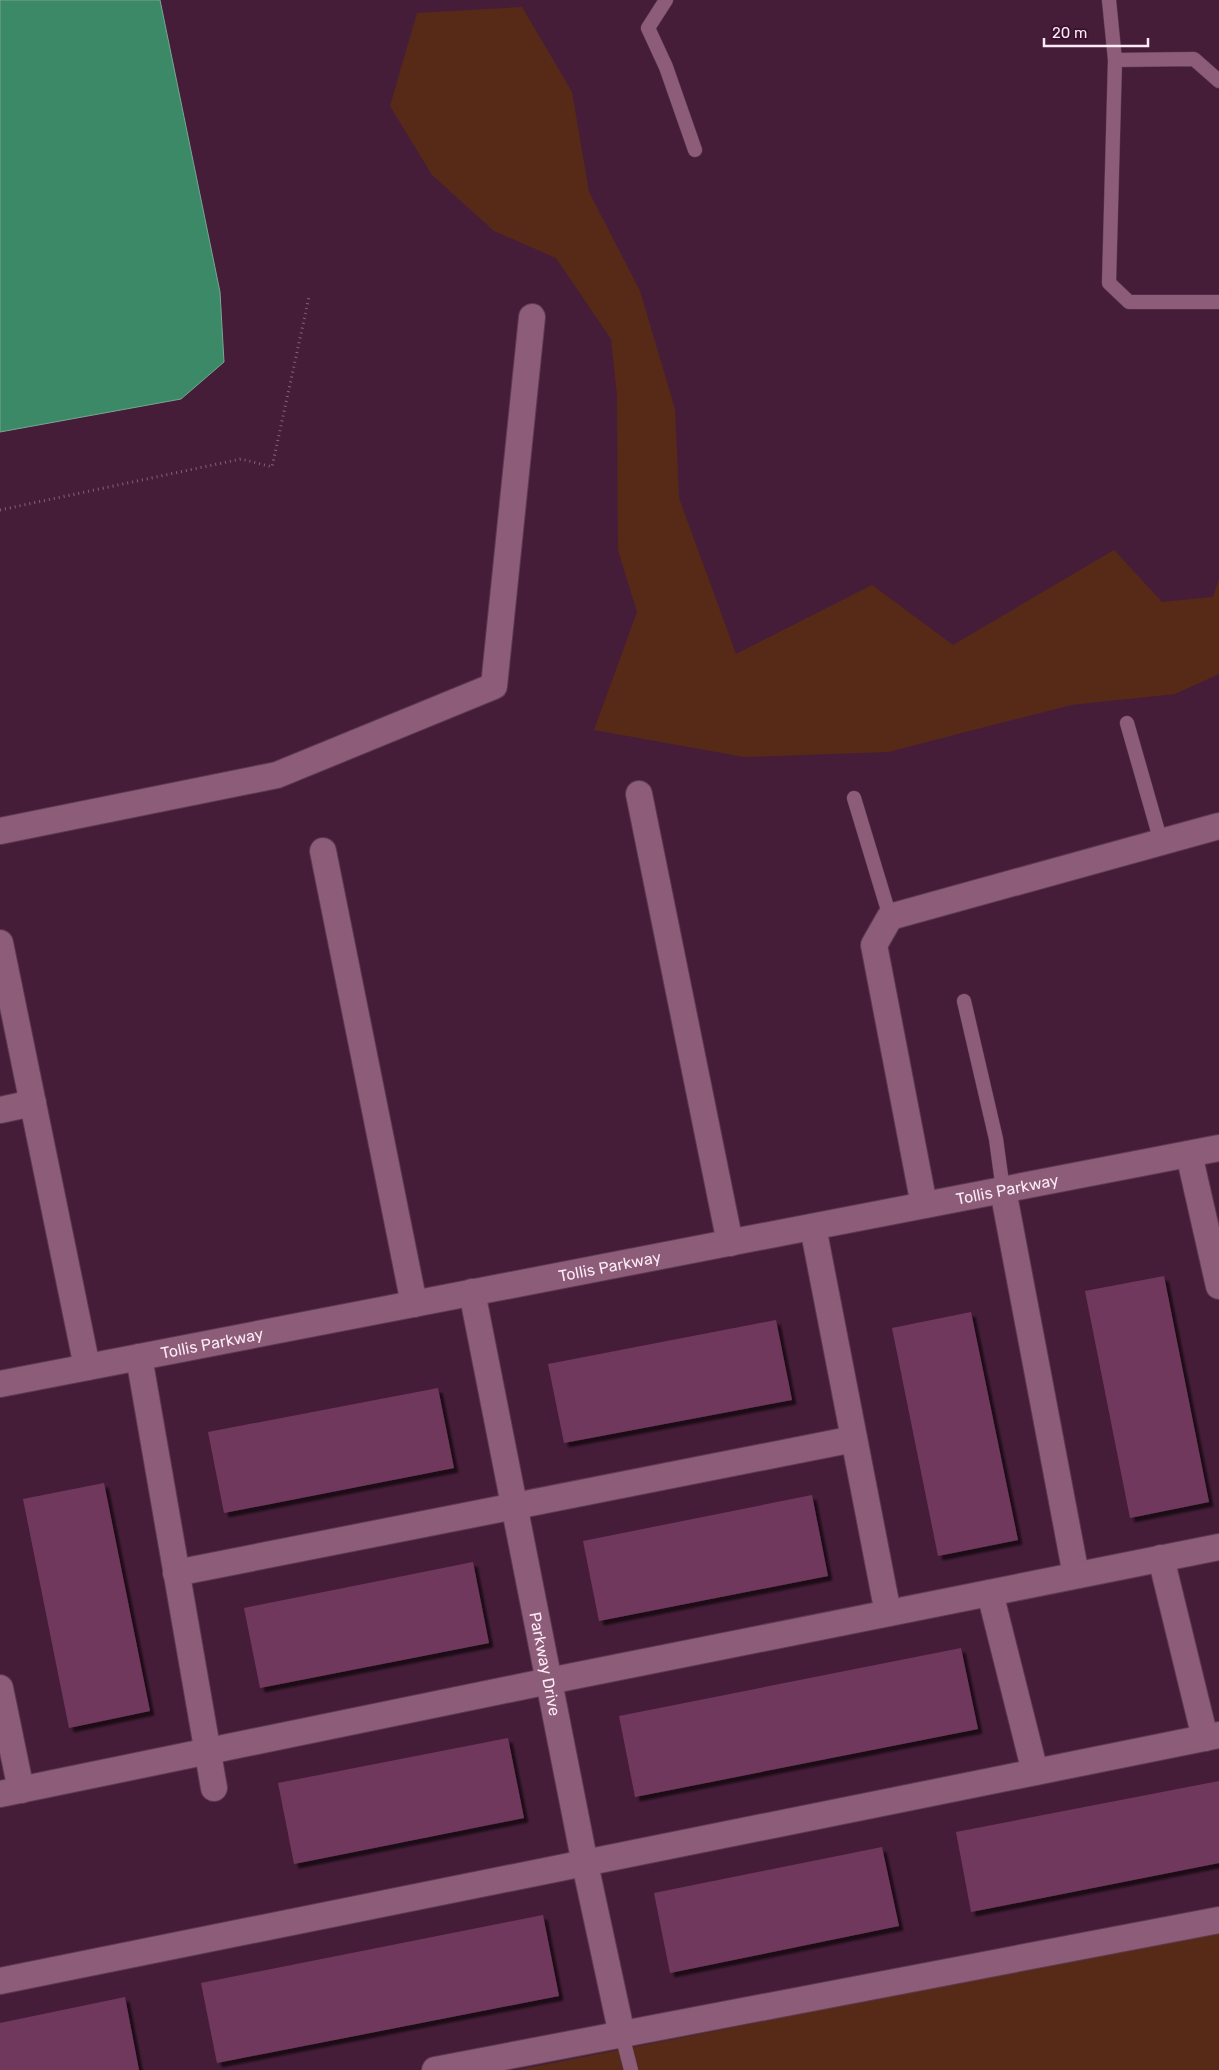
<svg xmlns="http://www.w3.org/2000/svg" width="1219" height="2070" font-family="Rubik,sans-serif">
	<style>
		.green { fill: #572a18 }
		.water { fill: #3c8967; stroke: #76a692 }
		.building { fill: #71385d; filter: url(#shadow) }
		.lines { fill: none; stroke-linecap: round; stroke-linejoin: round }
		.lane-casing { stroke: #5d3b52; stroke-width: 15 }
		.street-casing { stroke: #5d3b52; stroke-width: 28 }
		.path { stroke: #836278; stroke-width: 3; stroke-dasharray: 1 4; stroke-linecap: butt }
		.lane { stroke: #8c5c79; stroke-width: 14 }
		.street { stroke: #8c5c79; stroke-width: 26 }
		.labels { text-anchor: middle; stroke-width: 4.5; stroke-linejoin: round; paint-order: stroke }
		.street-label { font-size: 16px; fill: #fcebf5; stroke: #3b132e }
	</style>
	<defs>
		<filter id="shadow"><feDropShadow dx="4.5" dy="4.5" stdDeviation="1" flood-color="#0009"/></filter>
	</defs>
	<rect width="100%" height="100%" fill="#461d38"/>
	<path class="green" d="M522,7l50,85 17,100 51,99 35,118 4,89 57,156 136,-69 81,60 161,-95 48,52 51,-5 6,-18v95l-44,20 -104,11 -183,47 -144,5 -150,-27 43,-118 -19,-62 -1,-155 -6,-56 -55,-81 -62,-27 -62,-56 -42,-69 27,-93z
		M1219,1931v139h-701z"/>
	<path class="water" d="M0,0h160l60,292 4,70 -43,37 -181,33z"/>
	<path class="building" d="M1164,1276l45,226 -79,16 -45,-227z
		M971,1312l47,228 -80,16 -46,-228z
		M776,1320l16,80 -228,43 -16,-79z
		M438,1388l16,80 -230,45 -16,-81z
		M104,1483l46,228 -81,17 -46,-229z
		M812,1495l16,81 -229,45 -16,-80z
		M473,1562l16,81 -229,45 -16,-80z
		M961,1648l17,81 -343,68 -16,-81z
		M508,1738l16,80 -230,46 -16,-81z
		M1219,1781v82l-248,49 -15,-80z
		M882,1847l17,79 -229,47 -16,-80z
		M543,1915l16,81 -342,67 -16,-80z
		M125,1997l14,73h-139v-47z"/>
	<g class="lines">
		<g class="lane-casing">
			<path id="lane" d="M666,0l-18,28 18,39 29,83
				M1109,0l6,60 -6,223 20,19h90
				M1115,60l79,-1 25,22
				M1127,723l34,119
				M854,798l36,119
				M964,1001l32,138 7,51
				M622,2035l9,35"/>
		</g>
		<g class="street-casing">
			<g id="street">
				<path d="M639,794l91,449"/>
				<path d="M0,831l277,-56 217,-89 38,-369"/>
				<path d="M323,851l91,453"/>
				<path d="M0,943l87,424"/>
				<path d="M0,1110l33,-7"/>
				<path d="M1189,1154l30,132"/>
				<path d="M1003,1190l73,385"/>
				<path d="M924,1205l-50,-260 16,-28 329,-91"/>
				<path d="M813,1227l75,386"/>
				<path id="s1" d="M472,1292l113,572 37,171"/>
				<path d="M139,1357l75,431"/>
				<path id="s2" d="M0,1384l1219,-236"/>
				<path d="M1161,1558l44,180"/>
				<path d="M176,1573l678,-134"/>
				<path d="M990,1593l45,179"/>
				<path d="M0,1688l21,102"/>
				<path d="M0,1794l549,-113 670,-134"/>
				<path d="M0,1981l1219,-246"/>
				<path d="M435,2070l784,-150"/>
			</g>
		</g>
		<path class="path" d="M0,510l241,-51 31,8 37,-170"/>
		<use href="#lane" class="lane"/>
		<use href="#street" class="street"/>
	</g>
	<g class="labels">
		<g class="street-label">
			<text dy="6" stroke="none"><textPath href="#s2" startOffset="1026">Tollis Parkway</textPath></text>
			<text dy="6" stroke="none"><textPath href="#s2" startOffset="621">Tollis Parkway</textPath></text>
			<text dy="6" stroke="none"><textPath href="#s2" startOffset="216">Tollis Parkway</textPath></text>
			<text dy="6" stroke="none"><textPath href="#s1" startOffset="379">Parkway Drive</textPath></text>
		</g>
	</g>
	<path d="M1044 38v8h104v-8" fill="none" stroke="#fcebf5" stroke-width="2.5"/>
	<text x="1052" y="38" font-size="15" fill="#fcebf5" stroke="#3b132e" stroke-width="4" paint-order="stroke">20 m</text>
</svg>
